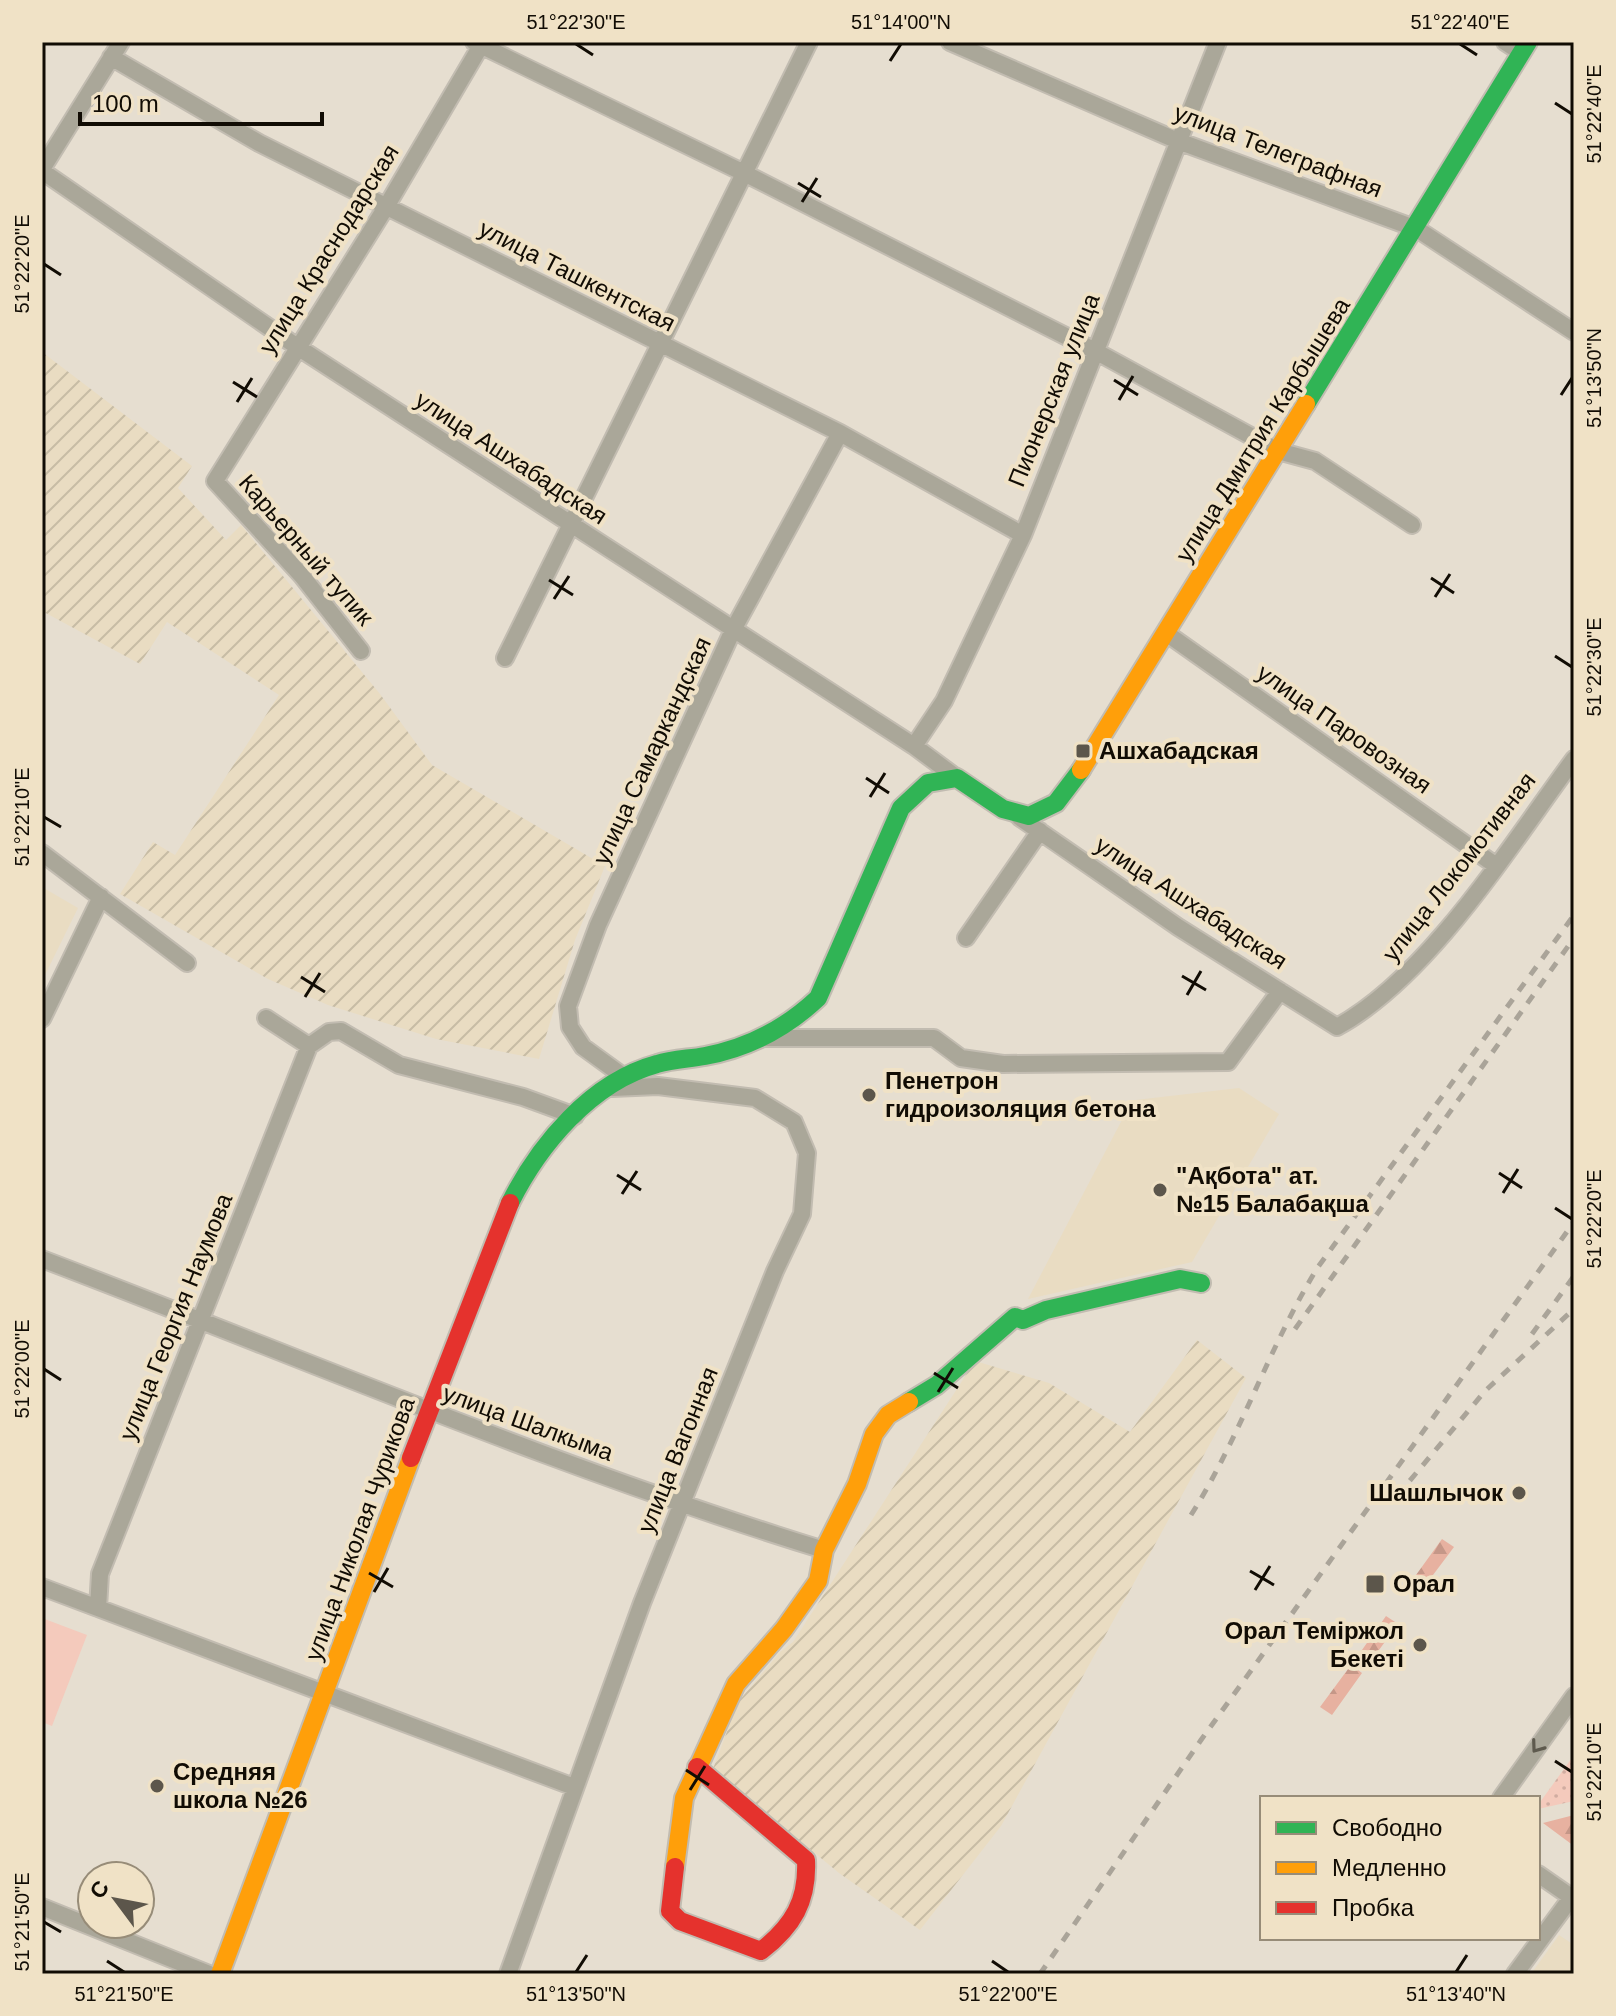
<svg xmlns="http://www.w3.org/2000/svg" width="1616" height="2016" font-family="Arial,sans-serif">
	<style>
		.built { fill: #e9dcc2 }
		.industrial { fill: url(#industrial-furrows) }
		.grass { fill: url(#grass-dots) }
		.forest { fill: url(#forest-firs) }
		.park { fill: #f4cabc }
		.lines { fill: none; stroke-linecap: round; stroke-linejoin: round }
		.street-casing { stroke: #c2bcb1; stroke-width: 20 }
		.fast-casing { stroke: #c2bcb1; stroke-width: 22 }
		.slow-casing { stroke: #c2bcb1; stroke-width: 22 }
		.jam-casing { stroke: #c2bcb1; stroke-width: 22 }
		.street { stroke: #aaa799; stroke-width: 16 }
		.fast { stroke: #30b455; stroke-width: 18 }
		.slow { stroke: #ff9f0a; stroke-width: 18 }
		.jam { stroke: #e5322d; stroke-width: 18 }
		.rail { stroke: #aaa499; stroke-width: 5; stroke-dasharray: 10 10; stroke-linecap: butt }
		.oneway { stroke: #5e5a4e }
		.ticks { fill: none; stroke: #110c04; stroke-width: 3 }
		.poi-dot { fill: #5c564b; stroke: #f0e2c6; stroke-width: 3 }
		.labels { text-anchor: middle; stroke-width: 8; stroke-linejoin: round; paint-order: stroke }
		.street-label { font-size: 24px; fill: #110c04; stroke: #f0e2c6 }
		.poi-label { font-size: 24px; font-weight: bold; fill: #110c04; stroke: #f0e2c6; text-anchor: start }
		.neatline { fill: none; stroke: #110c04; stroke-width: 3 }
		.ticks-label { font-size: 20px; text-anchor: middle; fill: #110c04 }
	</style>
	<defs>
		<pattern id="industrial-furrows" width="10" height="10" patternUnits="userSpaceOnUse" patternTransform="scale(2)"><rect width="10" height="10" fill="#e9dcc2"/><path d="M-1 1l2-2M0 10L10 0M9 11l2-2" fill="none" stroke="#c7bca5"/></pattern>
		<pattern id="grass-dots" width="8" height="8" patternUnits="userSpaceOnUse" patternTransform="scale(2)"><rect width="8" height="8" fill="#f4cabc"/><path d="M2 2h.1M6 6h.1" fill="none" stroke="#d0aca0" stroke-width="1.8" stroke-linecap="round"/></pattern>
		<pattern id="forest-firs" width="22" height="20" patternUnits="userSpaceOnUse" patternTransform="scale(2)"><rect width="22" height="20" fill="#e7b1a0"/><path d="M5 1l3.5 6h-7zM16 11l3.5 6h-7z" fill="#c59788"/></pattern>
	</defs>
	<rect width="100%" height="100%" fill="#e6ded0"/>
	<path class="built" d="M42,887l36,21 -36,73z
		M1239,1088l40,26 -87,148 -164,37 95,-181 4,-17z
		M1559,1935l15,10v29h-43z"/>
	<path class="industrial" d="M42,352l150,114 -14,22 48,52 15,-15 139,169 52,71 173,101 -30,74 -36,119 -103,-20 -108,-34 -60,-26 -148,-85 33,-52 22,13 104,-160 -112,-73 -27,42 -98,-53z
		M1197,1340l49,38 -245,448 -81,104 -81,-57 -126,-104 25,-67 42,-50 13,-10 182,-281 74,22 81,49z"/>
	<path class="grass" d="M1574,1755v46l-36,8v-4z"/>
	<path class="forest" d="M1442,1539l12,8 -27,36 -11,-8z
		M1386,1616l12,8 -30,41 -11,-8z
		M1351,1665l11,8 -30,42 -12,-8z
		M1574,1815v31l-31,-23z"/>
	<path class="park" d="M42,1618l45,17 -35,91 -10,-4z"/>
	<g class="lines">
		<g class="street-casing">
			<path id="street" d="M474,42l270,131 353,179 181,99 37,10 97,64
				M950,42l228,99 239,88 157,103
				M1505,42l17,11
				M111,57l148,86 581,290 183,102
				M42,169l79,-127
				M42,171l254,175 618,400 43,32
				M1166,633l329,232
				M361,651l-59,-75 -87,-95 171,-274 97,-165
				M505,658l304,-616
				M914,746l30,-45 79,-166 195,-493
				M1019,817l159,110 159,100c92,-50 174,-183 237,-268
				M42,853l145,110
				M966,938l74,-107
				M266,1018l43,28 20,-14 12,-1 58,34 124,32 52,19
				M42,1019l59,-122
				M765,1038h169l27,20 42,6 225,-2 52,-71
				M627,1079l-44,-32 -13,-20 -2,-21 30,-81 135,-295 107,-197
				M42,1259c260,99 515,209 782,291
				M42,1587l532,200
				M98,1608l2,-34 209,-528
				M1501,1798l73,-102
				M1538,1874l36,25
				M42,1907l167,67
				M508,1974l134,-371 133,-332 27,-57 5,-61 -13,-31 -39,-24 -97,-12 -46,2
				M1515,1974l56,-76"/>
		</g>
		<g class="fast-casing">
			<path id="fast" d="M1306,404l222,-362
				M510,1203c29,-58 81,-121 147,-139 16,-5 32,-5 48,-8 44,-8 81,-28 113,-58l83,-190 27,-25 29,-5 46,31 26,7 27,-13 25,-33
				M909,1402l28,-17 78,-68 8,3 23,-10 134,-31 21,4"/>
		</g>
		<g class="slow-casing">
			<path id="slow" d="M1081,770l225,-366
				M675,1867l9,-69 52,-114 48,-55 34,-48 6,-31 33,-66 17,-50 14,-19 21,-13
				M220,1974l191,-516"/>
		</g>
		<g class="jam-casing">
			<path id="jam" d="M411,1458l99,-255
				M675,1867l-5,44 10,10 81,30c32,-25 47,-50 45,-91l-109,-93"/>
		</g>
		<use href="#street" class="street"/>
		<use href="#fast" class="fast"/>
		<use href="#slow" class="slow"/>
		<use href="#jam" class="jam"/>
		<path class="rail" d="M1295,1329l279,-391
			M1532,1334l42,-58
			M1397,1496l88,-105 89,-82
			M1191,1515c50,-79 78,-169 127,-248l256,-352
			M1040,1974l161,-234 373,-518"/>
	</g>
	<defs><path id="oneway-chevron" d="M-2-3.5L2.5 0L-2 3.5" fill="none" stroke-width="1.6" stroke-linecap="round" stroke-linejoin="round" transform="scale(2)"/></defs>
	<use class="oneway" href="#oneway-chevron" transform="translate(1537 1747) rotate(126)"/>
	<path class="ticks" d="M576,44l17,11M1460,44l17,11M890,61l11,-17M1555,103l17,11M798,183l23,14M802,202l15,-24M44,264l17,11M1114,380l24,15M233,382l24,15M1561,395l11,-17M1119,400l14,-24M237,402l15,-24M1431,578l23,15M549,580l24,15M1435,597l15,-23M554,599l15,-23M1555,656l17,11M866,778l23,15M870,797l15,-24M44,817l17,10M1182,976l24,14M301,977l24,15M1187,995l14,-24M305,997l15,-24M1499,1173l23,15M617,1175l24,15M1503,1193l15,-24M622,1194l15,-23M1555,1208l17,11M44,1369l17,11M934,1373l24,15M938,1392l15,-24M1250,1571l24,14M369,1573l24,14M1255,1590l15,-24M374,1592l14,-24M1555,1761l17,11M686,1770l23,15M690,1790l15,-24M44,1922l17,10M107,1961l17,11M992,1961l16,11M576,1972l11,-17M1456,1972l11,-17"/>
	<g class="poi-dot">
		<rect x="1075" y="743" width="16" height="16" rx="4"/>
		<circle cx="869" cy="1095" r="8"/>
		<circle cx="1160" cy="1190" r="8"/>
		<circle cx="1519" cy="1493" r="8"/>
		<rect x="1365" y="1574" width="20" height="20" rx="4"/>
		<circle cx="1420" cy="1645" r="8"/>
		<circle cx="157" cy="1786" r="8"/>
	</g>
	<g class="labels">
		<g class="street-label">
			<text transform="translate(1278 151) rotate(21)" y="8">улица Телеграфная</text>
			<text transform="translate(329 249) rotate(-58)" y="8">улица Краснодарская</text>
			<text transform="translate(577 276) rotate(27)" y="8">улица Ташкентская</text>
			<text transform="translate(1054 390) rotate(-68)" y="8">Пионерская улица</text>
			<text transform="translate(1263 430) rotate(-58)" y="8">улица Дмитрия Карбышева</text>
			<text transform="translate(511 458) rotate(33)" y="8">улица Ашхабадская</text>
			<text transform="translate(306 550) rotate(49)" y="8">Карьерный тупик</text>
			<text transform="translate(1344 729) rotate(35)" y="8">улица Паровозная</text>
			<text transform="translate(652 751) rotate(-65)" y="8">улица Самаркандская</text>
			<text transform="translate(1459 867) rotate(-52)" y="8">улица Локомотивная</text>
			<text transform="translate(1191 903) rotate(33)" y="8">улица Ашхабадская</text>
			<text transform="translate(176 1317) rotate(-68)" y="8">улица Георгия Наумова</text>
			<text transform="translate(528 1423) rotate(20)" y="8">улица Шалкыма</text>
			<text transform="translate(678 1450) rotate(-68)" y="8">улица Вагонная</text>
			<text transform="translate(360 1529) rotate(-70)" y="8">улица Николая Чурикова</text>
		</g>
		<g class="poi-label">
			<text x="1099" y="759">Ашхабадская</text>
			<text x="885" y="1089">Пенетрон<tspan x="885" dy="28">гидроизоляция бетона</tspan></text>
			<text x="1176" y="1184">"Ақбота" ат.<tspan x="1176" dy="28">№15 Балабақша</tspan></text>
			<text x="1503" y="1501" text-anchor="end">Шашлычок</text>
			<text x="1393" y="1592">Орал</text>
			<text x="1404" y="1639" text-anchor="end">Орал Теміржол<tspan x="1404" dy="28">Бекеті</tspan></text>
			<text x="173" y="1780">Средняя<tspan x="173" dy="28">школа №26</tspan></text>
		</g>
	</g>
	<rect width="1616" height="2016" fill="none" stroke="#f0e2c6" stroke-width="88"/>
	<rect x="1260" y="1796" width="280" height="144" fill="#f0e2c6" stroke="#978c78" stroke-width="2"/>
	<rect x="1276" y="1822" width="40" height="12" fill="#30b455" stroke="#978c78" stroke-width="2"/>
	<text x="1332" y="1836" font-size="24" fill="#110c04">Свободно</text>
	<rect x="1276" y="1862" width="40" height="12" fill="#ff9f0a" stroke="#978c78" stroke-width="2"/>
	<text x="1332" y="1876" font-size="24" fill="#110c04">Медленно</text>
	<rect x="1276" y="1902" width="40" height="12" fill="#e5322d" stroke="#978c78" stroke-width="2"/>
	<text x="1332" y="1916" font-size="24" fill="#110c04">Пробка</text>
	<g transform="translate(116 1900) rotate(302)"><circle r="38" fill="#f0e2c6" stroke="#978c78" stroke-width="2"/>
	<path d="M0-6L14 30L0 20L-14 30Z" fill="#5c564b"/>
	<text y="-12" font-size="22" font-weight="bold" text-anchor="middle" fill="#110c04">С</text>
	</g>
	<path d="M80 112v12h242v-12" fill="none" stroke="#110c04" stroke-width="4"/>
	<text x="92" y="112" font-size="24" fill="#110c04" stroke="#f0e2c6" stroke-width="6" paint-order="stroke">100 m</text>
	<rect x="44" y="44" width="1528" height="1928" class="neatline"/>
	<g class="ticks-label">
		<text x="576" y="29">51°22'30"E</text>
		<text x="901" y="29">51°14'00"N</text>
		<text x="1460" y="29">51°22'40"E</text>
		<text transform="translate(1594 114) rotate(-90)" y="7">51°22'40"E</text>
		<text transform="translate(22 264) rotate(-90)" y="7">51°22'20"E</text>
		<text transform="translate(1594 378) rotate(-90)" y="7">51°13'50"N</text>
		<text transform="translate(1594 667) rotate(-90)" y="7">51°22'30"E</text>
		<text transform="translate(22 817) rotate(-90)" y="7">51°22'10"E</text>
		<text transform="translate(1594 1219) rotate(-90)" y="7">51°22'20"E</text>
		<text transform="translate(22 1369) rotate(-90)" y="7">51°22'00"E</text>
		<text transform="translate(1594 1772) rotate(-90)" y="7">51°22'10"E</text>
		<text transform="translate(22 1922) rotate(-90)" y="7">51°21'50"E</text>
		<text x="124" y="2001">51°21'50"E</text>
		<text x="576" y="2001">51°13'50"N</text>
		<text x="1008" y="2001">51°22'00"E</text>
		<text x="1456" y="2001">51°13'40"N</text>
	</g>
</svg>
